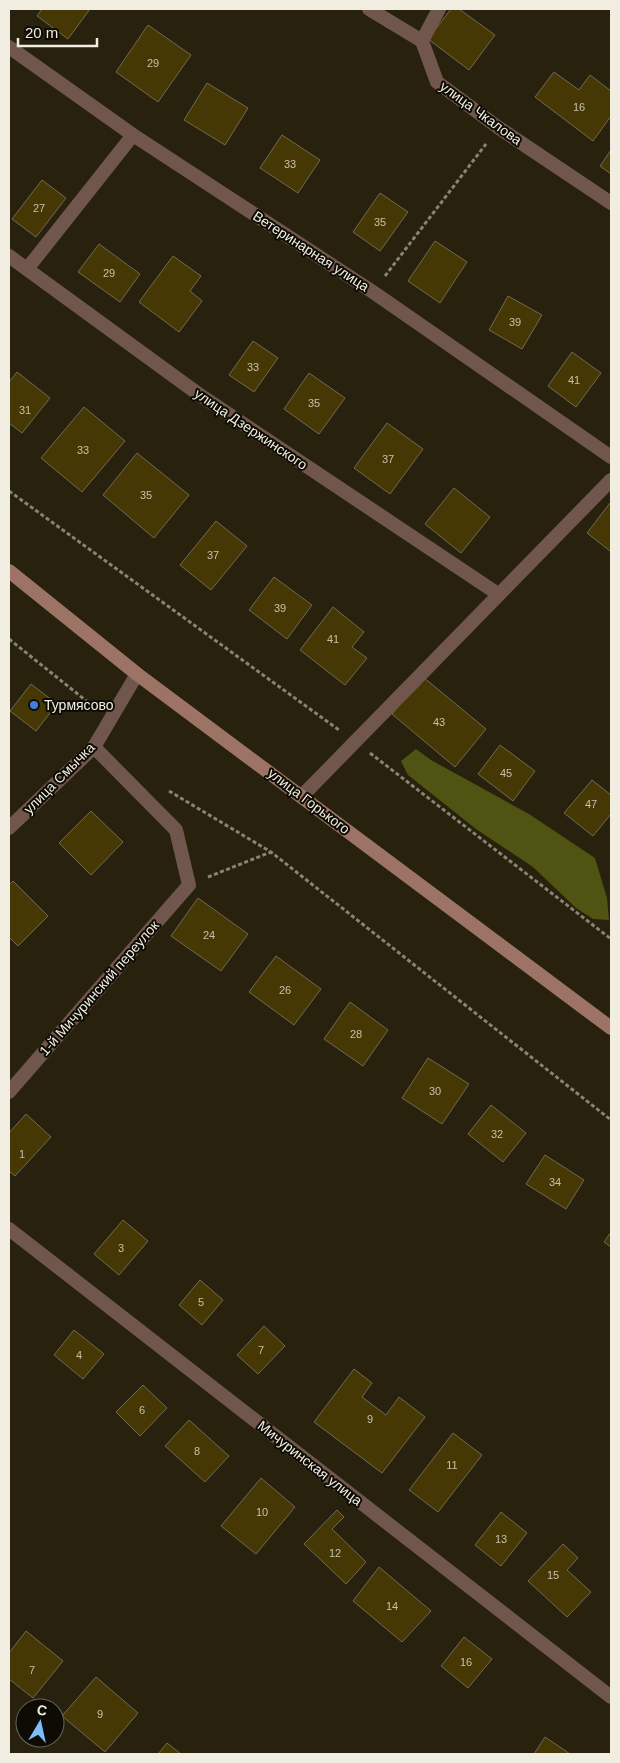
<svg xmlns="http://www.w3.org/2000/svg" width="620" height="1763" font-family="Helvetica,sans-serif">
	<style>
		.forest { fill: #4f5413 }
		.building { fill: #453804; stroke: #716b54 }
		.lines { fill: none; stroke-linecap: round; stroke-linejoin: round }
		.path { stroke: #888473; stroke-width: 3; stroke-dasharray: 4 2.5; stroke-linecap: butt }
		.minor { stroke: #70564d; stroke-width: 14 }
		.secondary { stroke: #9d7365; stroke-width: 14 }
		.shop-dot { fill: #3f7fe0; stroke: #0d0b04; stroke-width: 2 }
		.labels { text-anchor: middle; stroke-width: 4; stroke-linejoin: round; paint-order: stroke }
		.number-label { font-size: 11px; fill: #c6c0aa }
		.street-label { font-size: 14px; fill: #f1eee1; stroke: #0d0b04 }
		.poi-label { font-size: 14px; fill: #f1eee1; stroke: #0d0b04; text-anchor: start }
	</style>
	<rect width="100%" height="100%" fill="#27210d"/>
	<path class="forest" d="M416,749l15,11 98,54 66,44 12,40 2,22 -16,-1 -17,-11 -43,-41 -57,-38 -68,-54 -7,-14z"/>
	<path class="building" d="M42,9h48l-22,30 -31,-23z
		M451,9h8l36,26 -26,35 -41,-31z
		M148,25l43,30 -33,47 -42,-30z
		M554,72l25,18 11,-15 21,16v25l-18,25 -58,-44z
		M207,83l41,25 -23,37 -41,-25z
		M282,135l38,25 -22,33 -38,-25z
		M611,150v24l-11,-8z
		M42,180l24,18 -30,39 -24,-18z
		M380,193l28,19 -28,39 -27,-19z
		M435,241l32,21 -27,41 -32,-22z
		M99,244l41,30 -20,28 -42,-30z
		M173,256l28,20 -11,15 12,10 -23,31 -40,-30z
		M508,296l34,19 -20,34 -33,-19z
		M253,341l25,17 -24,34 -25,-17z
		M572,352l29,21 -25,34 -28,-21z
		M17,372l33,26 -28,35 -13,-10v-41z
		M309,373l36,25 -26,36 -35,-25z
		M84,407l41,34 -43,51 -41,-34z
		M387,423l36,26 -33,45 -36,-26z
		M137,453l52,42 -35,43 -51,-43z
		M454,488l36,29 -29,36 -36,-29z
		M610,503l1,2v44l-1,2 -23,-18z
		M216,521l31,25 -36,44 -31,-25z
		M274,577l38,28 -25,34 -38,-29z
		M333,607l31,25 -12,15 15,11 -22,27 -45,-35z
		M423,677l63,52 -31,38 -63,-53z
		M31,684l26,20 -21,27 -26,-20z
		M500,745l35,26 -22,30 -35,-27z
		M592,780l19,15v19l-18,22 -29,-23z
		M91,811l32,31 -32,33 -32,-32z
		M13,881l35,35 -30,30 -9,-9v-52z
		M198,898l50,36 -27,37 -50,-35z
		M276,956l45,33 -27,36 -45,-33z
		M350,1002l38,28 -25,36 -39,-27z
		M428,1058l41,26 -27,40 -40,-26z
		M491,1105l35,28 -23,29 -35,-28z
		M26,1114l25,23 -36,39 -6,-5v-38z
		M545,1155l39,25 -18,29 -40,-25z
		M123,1220l25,21 -29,34 -25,-21z
		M611,1232v15l-7,-5z
		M200,1280l23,20 -21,25 -23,-20z
		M264,1326l21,20 -27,28 -21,-19z
		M74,1330l30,24 -21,25 -29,-24z
		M354,1369l18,14 -10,14 24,18 13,-18 26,20 -43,56 -68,-51z
		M143,1385l24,23 -27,28 -24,-24z
		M189,1420l40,36 -24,26 -40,-36z
		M453,1433l29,22 -44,57 -29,-22z
		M261,1478l34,29 -39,47 -35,-28z
		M337,1510l7,7 -12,12 34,33 -20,22 -42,-40z
		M501,1512l26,21 -26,33 -26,-21z
		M563,1544l15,14 -11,12 24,22 -24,25 -39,-36z
		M379,1567l52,44 -29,31 -49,-41z
		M26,1631l37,30 -30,37 -24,-19v-26z
		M464,1637l28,22 -24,29 -27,-22z
		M96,1677l42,36 -33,39 -43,-36z
		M545,1737l25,17h-36z
		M167,1743l14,11h-23z"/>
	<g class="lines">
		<path class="path" d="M385,276l101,-132
			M9,491l330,239
			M9,639l85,68
			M370,753l241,186
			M169,791l102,61 340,268
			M208,877l63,-25"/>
		<path class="minor" d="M369,9l53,32 15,41 62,46 112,75
			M422,41l17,-32
			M9,47l124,88 240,157 238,165
			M9,256l188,137 301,201
			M27,269l106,-134
			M302,796l309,-316
			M9,828l85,-81 43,-73
			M9,1092l180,-207 -13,-55 -82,-83
			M9,1229l602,468"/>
		<path class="secondary" d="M9,571l128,103 474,354"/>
	</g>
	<circle class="shop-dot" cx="34" cy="705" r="5"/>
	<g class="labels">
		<g class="number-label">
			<text x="153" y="67">29</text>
			<text x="579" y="111">16</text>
			<text x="290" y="168">33</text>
			<text x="39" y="212">27</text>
			<text x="380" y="226">35</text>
			<text x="109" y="277">29</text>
			<text x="515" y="326">39</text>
			<text x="253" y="371">33</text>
			<text x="574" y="384">41</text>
			<text x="314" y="407">35</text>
			<text x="25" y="414">31</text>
			<text x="83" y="454">33</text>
			<text x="388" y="463">37</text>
			<text x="146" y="499">35</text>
			<text x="213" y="559">37</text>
			<text x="280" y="612">39</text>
			<text x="333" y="643">41</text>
			<text x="439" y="726">43</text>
			<text x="506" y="777">45</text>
			<text x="591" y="808">47</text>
			<text x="209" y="939">24</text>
			<text x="285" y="994">26</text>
			<text x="356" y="1038">28</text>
			<text x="435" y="1095">30</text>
			<text x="497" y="1138">32</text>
			<text x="22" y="1158">1</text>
			<text x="555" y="1186">34</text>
			<text x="121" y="1252">3</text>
			<text x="201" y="1306">5</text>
			<text x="261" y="1354">7</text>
			<text x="79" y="1359">4</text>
			<text x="142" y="1414">6</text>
			<text x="370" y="1423">9</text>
			<text x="197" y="1455">8</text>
			<text x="452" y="1469">11</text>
			<text x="262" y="1516">10</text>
			<text x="501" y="1543">13</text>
			<text x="335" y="1557">12</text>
			<text x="553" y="1579">15</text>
			<text x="392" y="1610">14</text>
			<text x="466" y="1666">16</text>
			<text x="32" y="1674">7</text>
			<text x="100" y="1718">9</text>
		</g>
		<g class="street-label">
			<text transform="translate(481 113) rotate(36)" y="5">улица Чкалова</text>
			<text transform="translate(311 251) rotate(33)" y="5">Ветеринарная улица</text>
			<text transform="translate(251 429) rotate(34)" y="5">улица Дзержинского</text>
			<text transform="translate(59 778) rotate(-45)" y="5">улица Смычка</text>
			<text transform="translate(309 801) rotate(37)" y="5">улица Горького</text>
			<text transform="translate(99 988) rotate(-49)" y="5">1-й Мичуринский переулок</text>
			<text transform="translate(310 1463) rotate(38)" y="5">Мичуринская улица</text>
		</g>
		<g class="poi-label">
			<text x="44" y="710">Турмясово</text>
		</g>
	</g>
	<rect width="620" height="1763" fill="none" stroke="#f1eee1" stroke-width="20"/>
	<g transform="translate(40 1723) rotate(9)"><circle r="24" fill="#0d0b04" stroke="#68665c"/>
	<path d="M0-4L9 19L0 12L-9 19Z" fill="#7dbef9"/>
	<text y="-8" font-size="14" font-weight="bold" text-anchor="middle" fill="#f1eee1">С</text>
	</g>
	<path d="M18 38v8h79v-8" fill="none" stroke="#f1eee1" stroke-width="2.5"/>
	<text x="25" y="38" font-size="15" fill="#f1eee1" stroke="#0d0b04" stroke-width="4" paint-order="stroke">20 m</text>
</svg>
